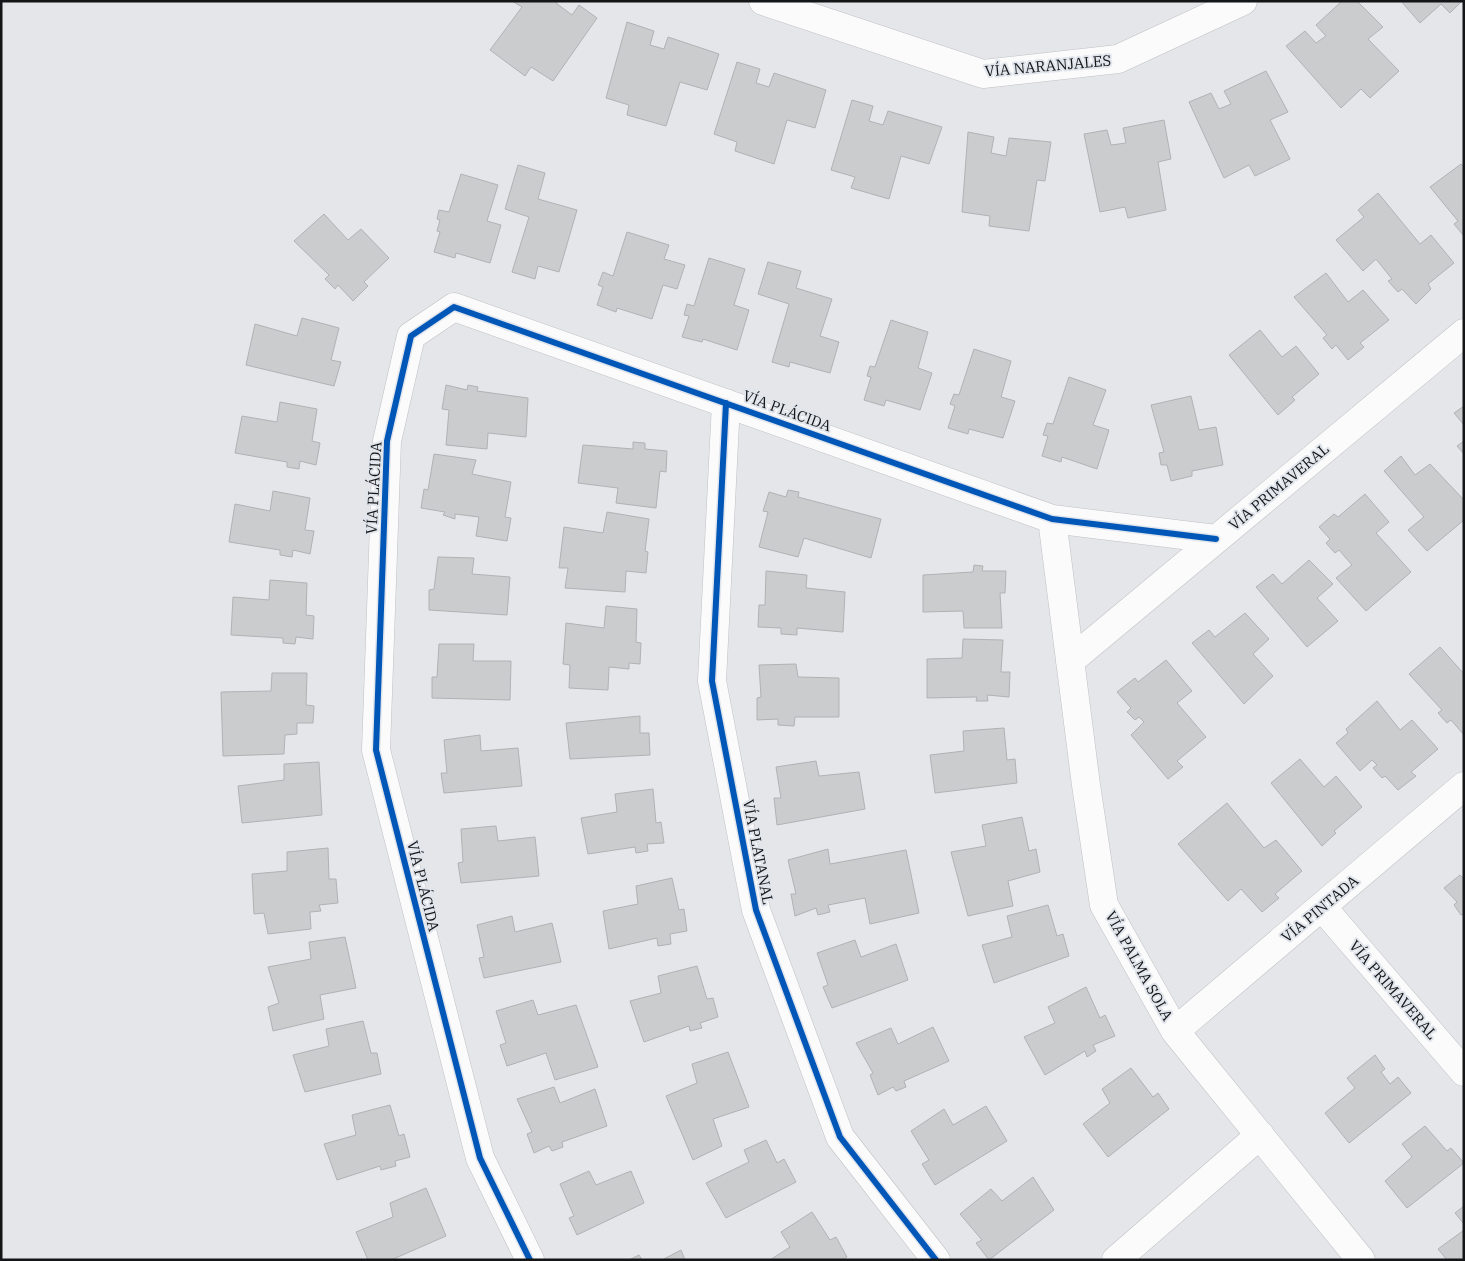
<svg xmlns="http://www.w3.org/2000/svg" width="1465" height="1261" font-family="'IBM Plex Serif',serif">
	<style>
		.building { fill: #caccce; stroke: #b0b2b4 }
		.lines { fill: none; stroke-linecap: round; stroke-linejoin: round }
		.minor-casing { stroke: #c0c1c4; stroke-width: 29 }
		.minor { stroke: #fbfbfc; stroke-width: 28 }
		.cycleway-casing { stroke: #e1e5ec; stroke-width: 9 }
		.cycleway { stroke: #0057b8; stroke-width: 6 }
		.labels { text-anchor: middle; stroke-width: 4; stroke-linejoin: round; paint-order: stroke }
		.street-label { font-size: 15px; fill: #131517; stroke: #e1e5ec }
	</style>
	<rect width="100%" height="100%" fill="#e4e6e9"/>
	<path class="building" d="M512,1h46l-2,2 16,12 7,-10 18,13 -44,63 -22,-14 -6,9 -35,-26 32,-43z
		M1342,1h15l26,26 -15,12 31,32 -29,27 -9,-9 -20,19 -55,-62 19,-15 11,12 10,-7 -10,-11z
		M1401,1h61l-12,12 -9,-9 -21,19z
		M627,22l27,9 -4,14 14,4 4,-12 51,17 -12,36 -27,-8 -14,44 -39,-11 2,-10 -23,-7z
		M737,62l23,7 -4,14 13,4 5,-14 52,17 -11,38 -28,-8 -13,44 -39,-13 2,-9 -23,-8z
		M1266,71l22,41 -18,8 20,39 -35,17 -6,-11 -25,13 -35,-76 22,-9 8,16 12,-5 -7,-13z
		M852,100l21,6 -4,15 14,4 5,-14 54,16 -13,37 -28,-8 -12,43 -38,-11 4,-11 -24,-7z
		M1164,120l7,39 -13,3 8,48 -38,8 -3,-11 -25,5 -16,-78 23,-4 4,15 15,-2 -3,-15z
		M968,132l26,5 -3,16 15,3 3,-18 42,4 -6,39 -8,-1 -8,51 -40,-5 1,-10 -28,-4z
		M1461,164l3,3 -1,68 -9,-11 4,-3 -28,-34z
		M518,165l27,8 -7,26 39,11 -18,62 -21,-6 -3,13 -23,-7 17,-55 -24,-8z
		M461,174l37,11 -11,36 14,4 -11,38 -34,-10 -1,5 -21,-6 6,-20 -3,-1 3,-11 -3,-1 2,-9 10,2z
		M1378,193l42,51 11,-9 23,28 -26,21 3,5 -15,15 -14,-15 -4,3 -10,-11 4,-2 -16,-20 -13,12 -27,-31 28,-23 -6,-7z
		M324,214l24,26 13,-11 28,29 -25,24 4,4 -15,15 -15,-16 -3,4 -10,-10 4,-4 -35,-34z
		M627,232l42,13 -5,14 21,6 -8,24 -14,-4 -11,34 -35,-11 -1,4 -19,-7 6,-18 -5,-2 5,-13 10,4z
		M709,258l36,11 -11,36 15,5 -12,40 -34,-11 -1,3 -20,-5 7,-21 -5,-1 3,-11 7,2z
		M768,262l33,9 -5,17 36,11 -12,37 19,6 -9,31 -40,-11 -1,5 -17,-5 17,-58 -31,-10z
		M1326,273l22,29 15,-12 26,30 -29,23 4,4 -16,13 -12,-15 -4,4 -9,-11 4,-3 -33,-38z
		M302,318l37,10 -8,32 10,2 -7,24 -88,-21 9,-41 42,12z
		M891,320l37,12 -10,36 14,5 -12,37 -34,-10 -2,6 -20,-6 7,-23 -4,-1 3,-10 5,1z
		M1260,330l22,27 14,-11 23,28 -27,23 3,3 -17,15 -49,-60z
		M974,349l37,12 -10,36 14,4 -12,37 -34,-9 -1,5 -20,-6 7,-22 -5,-2 4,-10 5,1z
		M1069,377l37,13 -13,35 16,5 -12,39 -35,-12 -1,5 -19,-6 6,-20 -5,-1 4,-12 6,1z
		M446,385l21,5 1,-5 10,2 -1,4 51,7 -2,39 -38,-4 -1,16 -41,-4 3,-35 -7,-1z
		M1191,396l8,34 17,-3 7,38 -31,6v5l-21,5 -4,-16h-6l-2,-12 5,-1 -13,-47z
		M280,402l37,7 -5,32 8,2 -4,22 -16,-4 -1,8 -12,-2v-5l-52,-9 7,-37 35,6z
		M1464,406v19l-10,-12z
		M1464,441v13l-7,-8z
		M633,442l12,1v6l22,2 -1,21 -6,-1 -4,37 -40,-5 2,-15 -40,-5 5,-38 50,4z
		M434,454l42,6 -4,14 39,8 -6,35 6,1 -4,23 -31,-5 3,-19 -24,-3v5l-12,-4 2,-3 -24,-4 3,-19 4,1z
		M1401,456l14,19 15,-11 34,36v20l-37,31 -19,-21 16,-13 -40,-46z
		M788,490l11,2 -1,5 83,22 -10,39 -67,-20 -6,19 -39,-10 9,-35 -5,-1 6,-19 17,5z
		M273,491l37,7 -5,32 9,1 -4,23 -17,-4 -1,7 -12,-2v-5l-51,-8 6,-38 35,7z
		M1365,494l24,28 -13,11 35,39 -45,39 -30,-33 16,-13 -13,-15 -4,3 -9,-10 4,-4 -11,-12 15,-13 4,3z
		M607,512l42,7 -4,32 3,1 -2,21 -20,-2 -1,21 -60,-4 3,-20h-9l5,-41 39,6z
		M438,557l36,1 -2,16 38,3 -3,38 -78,-5v-20l5,-1z
		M1309,560l24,24 -16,14 21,23 -31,26 -51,-60 17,-13 9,10z
		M974,565l9,1 -1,5h24l-1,22h-5l2,35h-38l-1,-17 -40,1v-37l50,-3z
		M766,571l41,4 -1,13 39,4 -2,40 -46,-4v7l-16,-1v-6l-23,-1 1,-22h6z
		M270,580l37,3 -1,32 8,1 -1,23 -17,-2 -1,7 -12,-1v-5l-52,-3 2,-38 36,3z
		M606,606l31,3 -1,33 5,1 -1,21 -11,-1v6l-20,-2 -1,23 -39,-2 1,-23 -7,-1 3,-41 38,5z
		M1245,613l24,26 -16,15 20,22 -29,28 -52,-61 17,-13 6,7z
		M963,639l40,1 -2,32h9l-1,25 -22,-2 1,6h-12l1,-4 -50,1v-39l35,-1z
		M439,644h35l-1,17h38l-1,39 -78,-2v-21h5z
		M1440,647l24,27v61l-13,-15 -4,3 -9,-10 4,-3 -33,-36z
		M1166,660l26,31 -15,12 29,34 -29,24 6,6 -15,12 -37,-44 13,-13 -5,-5 -4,3 -8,-8 4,-4 -14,-16 18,-14 3,4z
		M796,664l2,13 41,1v39h-44l-1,9 -16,-1v-6l-21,1v-22l4,-1 -2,-32z
		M272,673h35l-1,32 8,1 -1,17h-16v11l-12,1 -1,19 -61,2 -2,-64 50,-1z
		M1377,701l23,29 12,-10 26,29 -27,23 5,4 -18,14 -13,-14 -3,2 -9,-10 4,-3 -5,-5 -12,11 -24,-28 12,-10 -2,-4z
		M640,716v17h9l1,22 -80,4 -4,-36z
		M1004,728l3,32 8,-1 2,24 -82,10 -5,-38 34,-4 -1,-20z
		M480,735l1,16 37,-3 4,38 -78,7 -3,-20h6l-3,-33z
		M1300,759l24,28 12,-11 26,31 -28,24 2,2 -14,13 -51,-63z
		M816,761l3,15 40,-4 6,37 -88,16 -3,-27h7l-5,-31z
		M319,762l3,53 -80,8 -4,-37 46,-6v-16z
		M653,789l3,34 5,-1 3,21 -17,1 1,7 -12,2 -1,-6 -47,7 -7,-36 36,-6 -2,-18z
		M1227,803l37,45 12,-8 26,31 -27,23 4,4 -17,14 -21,-23 -13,12 -50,-57z
		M1022,817l7,34 7,-2 4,23 -32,9 5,25 -45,10 -17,-64 35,-6 -4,-21z
		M496,826l2,15 37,-4 4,39 -78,7 -3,-20 5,-1 -2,-33z
		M328,848l1,31h7l2,24 -19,2 2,6 -11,1 1,17 -43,5 -4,-21 -10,1 -2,-40 35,-3v-19z
		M828,849l2,15 76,-14 13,63 -49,11 -5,-26 -37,7 2,7 -12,3 -2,-7 -21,8 -4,-22h5l-8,-34z
		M1460,875l4,4v35l-3,1 -7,-10 3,-3 -13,-14z
		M672,878l7,32 5,-1 3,22 -17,3 1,10 -13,2 -1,-8 -48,11 -6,-38 35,-7 -2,-18z
		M1048,905l9,31 6,-2 6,22 -75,27 -12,-38 30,-8 -5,-21z
		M512,916l3,16 37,-9 9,39 -77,16 -5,-20 5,-1 -7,-32z
		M345,937l11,51 -36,7 4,24 -51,12 -5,-24 11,-4 -11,-36 43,-8 -2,-17z
		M855,940l6,17 35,-13 12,36 -76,28 -9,-21 5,-2 -11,-32z
		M697,966l10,33 6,-1 5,19 -18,6 2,5 -12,3 -1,-5 -45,16 -14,-41 31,-8 -3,-17z
		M1086,987l14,31 5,-3 10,21 -22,9 3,6 -9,6 -2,-6 -40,24 -21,-38 31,-14 -7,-16z
		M533,1000l5,15 38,-10 22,62 -43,13 -9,-27 -39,13 -7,-21 6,-2 -10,-32z
		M363,1021l8,32h6l4,21 -76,18 -12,-37 36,-9 -3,-17z
		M933,1027l16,34 -45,20 2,6 -10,4 -3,-4 -15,8 -8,-20 3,-2 -17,-30 35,-15 7,16z
		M728,1052l21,55 -36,12 9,27 -29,14 -27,-64 31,-13 -5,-19z
		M1375,1055l10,14 -4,3 9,12 8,-7 13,16 -62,50 -24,-30 30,-25 -8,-10z
		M1131,1068l22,29 5,-4 11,16 -61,48 -25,-33 27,-21 -8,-14z
		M554,1087l6,16 35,-14 12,37 -45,16 1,5 -11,4 -3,-5 -15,7 -7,-19 5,-2 -15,-33z
		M390,1105l9,31 5,-2 6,23 -15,4 1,5 -15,4 -1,-4 -43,14 -13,-36 32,-9 -4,-20z
		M986,1106l21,35 -72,44 -13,-21 7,-4 -18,-29 33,-22 9,16z
		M1425,1126l22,25 4,-3 13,15 -57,45 -22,-27 27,-24 -10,-13z
		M766,1140l11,23 7,-4 12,23 -70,36 -20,-35 43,-21 -5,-12z
		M589,1171l7,14 35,-14 13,32 -67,32 -8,-17 5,-2 -14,-32z
		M1033,1177l21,33 -65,50 -13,-17 6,-3 -22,-26 31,-25 11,12z
		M426,1188l20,48 -55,24h-23l-12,-28 37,-15 -3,-14z
		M1464,1206v18l-9,-11z
		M812,1212l18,28 6,-3 11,20 -4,3h-73l20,-13 -9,-15z
		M1464,1230v30h-17l-9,-11z
		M681,1250l4,10h-23z
		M639,1255l3,5h-13z"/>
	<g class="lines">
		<g class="minor-casing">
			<path id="minor" d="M763,1l220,73 135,-15 125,-58
				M726,403l-14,278 44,229 84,227 96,123
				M1052,519l34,266 18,120 71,126 186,229
				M1070,661l394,-328
				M1322,907l142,165
				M1175,1031l289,-245
				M530,1260l-50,-102 -104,-408 11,-309 24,-105 43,-29 598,212 164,20
				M1116,1260l144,-125"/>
		</g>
		<use href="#minor" class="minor"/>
		<g class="cycleway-casing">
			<path id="cycleway" d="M726,403l-14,278 44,229 84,227 96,123
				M530,1260l-50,-102 -104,-408 11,-309 24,-105 43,-29 598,212 164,20"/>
		</g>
		<use href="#cycleway" class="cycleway"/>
	</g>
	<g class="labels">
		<g class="street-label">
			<text transform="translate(1048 66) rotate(-5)" y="5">VÍA NARANJALES</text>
			<text transform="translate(787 411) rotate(20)" y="5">VÍA PLÁCIDA</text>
			<text transform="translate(1279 487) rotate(-40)" y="5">VÍA PRIMAVERAL</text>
			<text transform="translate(374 488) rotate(-87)" y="5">VÍA PLÁCIDA</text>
			<text transform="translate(758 852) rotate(79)" y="5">VÍA PLATANAL</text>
			<text transform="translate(423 886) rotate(76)" y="5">VÍA PLÁCIDA</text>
			<text transform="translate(1320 909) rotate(-40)" y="5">VÍA PINTADA</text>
			<text transform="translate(1139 966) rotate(61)" y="5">VÍA PALMA SOLA</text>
			<text transform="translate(1393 990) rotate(49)" y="5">VÍA PRIMAVERAL</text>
		</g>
	</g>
	<rect width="1465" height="1261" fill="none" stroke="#131517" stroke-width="5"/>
</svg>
